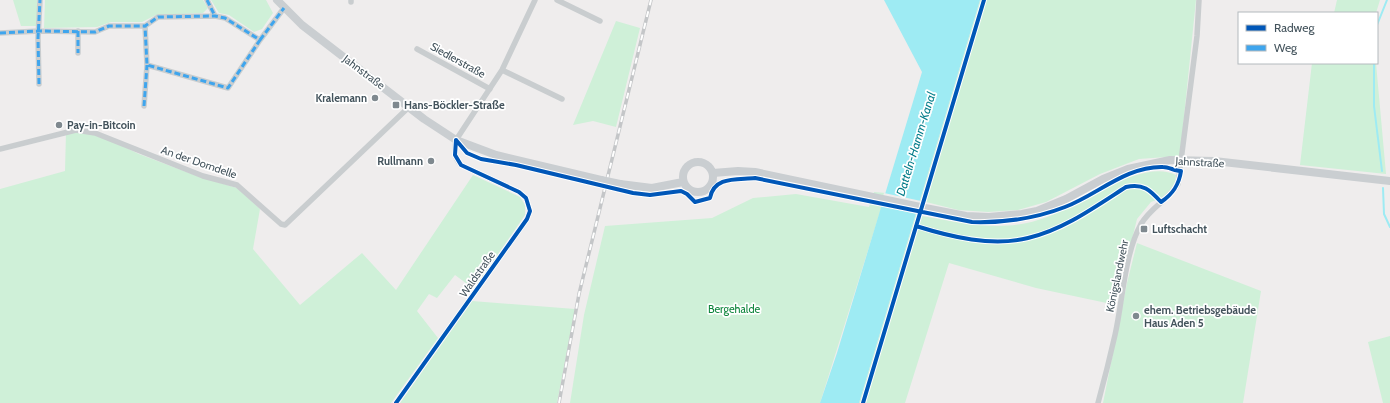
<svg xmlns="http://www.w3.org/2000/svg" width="1390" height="403" font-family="Cabin,sans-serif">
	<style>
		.green { fill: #cff0d8 }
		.water { fill: #9eebf3 }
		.pier { fill: #efeded }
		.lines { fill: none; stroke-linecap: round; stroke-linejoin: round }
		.stream { stroke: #9eebf3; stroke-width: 2 }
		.street { stroke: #c9cdcf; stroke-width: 5.5 }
		.secondary { stroke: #caced1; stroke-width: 8 }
		.rail-casing { stroke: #c4c6c8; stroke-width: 3.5 }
		.rail { stroke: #fff; stroke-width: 2; stroke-dasharray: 6; stroke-linecap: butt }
		.secondary-bridge { stroke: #caced1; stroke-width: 8 }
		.quiet { stroke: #3fa5ed; stroke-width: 3; stroke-dasharray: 6 3; stroke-linecap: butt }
		.cycleway-casing { stroke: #fff; stroke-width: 6 }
		.cycleway { stroke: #0057b8; stroke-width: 4 }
		.poi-dot { fill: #7f898f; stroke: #fff; stroke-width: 1.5 }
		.labels { text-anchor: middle; stroke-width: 3.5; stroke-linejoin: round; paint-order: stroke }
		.street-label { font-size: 11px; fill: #43535c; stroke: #fff }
		.poi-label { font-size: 11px; font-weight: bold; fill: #43535c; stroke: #fff; text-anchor: start }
		.park-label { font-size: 11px; fill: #0c853b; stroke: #fff }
		.water-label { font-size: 12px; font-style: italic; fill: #047d8a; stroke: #fff }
	</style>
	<rect width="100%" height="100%" fill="#efeded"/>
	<path class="green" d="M13,0h24v26h-16z
		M45,0h158l5,8 -5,5 -47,2 -14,7h-31l-14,5 -53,1z
		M211,0h55l7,13 -11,16 -8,3 -25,-17 -10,-2z
		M980,0h216l-16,156 -41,3 -39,15 -54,28 -28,8 -30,2 -30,-2 -32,-8 -4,14c51,9 90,19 139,-5 28,-14 85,-52 115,-36l-1,8 -5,8 -6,6 -13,5 -14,17 -21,86 -80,-17 -87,-25 -44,140h-46z
		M1337,0h43l-4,13h-42z
		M616,21l24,7 -24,99 -23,-6 -20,4z
		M1312,63h64l10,111 -86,-9z
		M66,132l29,1 44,21 58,22 40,12 23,21 -7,40 47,56 62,-52 34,37 77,-115 47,22 5,8v10l-51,74 -19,-14 -18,23 -8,-4 -12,17 21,27 -47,65h-391v-214l65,-18z
		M874,192l12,1 -66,210h-250l14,-88 21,-89 107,-8 41,-20 43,-4 73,13z
		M1137,243l124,48 -18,112h-140l24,-120z
		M472,301l103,8 -18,94h-157z
		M1390,336v67h-7l-15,-61z"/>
	<path class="water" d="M884,0h96l-121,403h-39l17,-50 85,-281z"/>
	<path class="pier" d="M884,193l37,8 -4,13 -37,-8z"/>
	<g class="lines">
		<path class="stream" d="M1377,25l10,-25
			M1374,63v43l8,65
			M1383,188l1,26 6,13"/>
		<path class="street" d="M207,0l8,16
			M351,0v2
			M557,0l43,21
			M78,31v22
			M0,33l39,-2 56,1 14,-6h36l13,-9 57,-1 10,2 35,22 -32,48 -81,-23 -2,-39
			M260,40l24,-32
			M417,49l73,40
			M502,70l60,29
			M39,84l-1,-46 2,-38
			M144,106l3,-41
			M0,149l76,-19 19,3 108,43 34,9 44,39 4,1 124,-118
			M396,403l131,-184 3,-8 -4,-13 -7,-6 -58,-27c-7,-7 -7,-15 -5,-25l46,-70 33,-70
			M1098,403c6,-22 12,-46 17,-68 8,-35 9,-80 26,-111 10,-17 27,-24 37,-40l19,-148 2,-36"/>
		<path class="secondary" d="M277,0l25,25 122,94 32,21 40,15 105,25
			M683 177a15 15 0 1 1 30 0a15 15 0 1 1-30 0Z
			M713,173l25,-2 17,1 170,36 41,8 23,1 33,-3 15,-3 29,-12 37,-20 25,-10 42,-9 44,1 176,20
			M620,184l32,4 31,-6"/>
		<g class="rail-casing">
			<path id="rail" d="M559,403l20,-109 72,-294"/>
		</g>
		<use href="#rail" class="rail"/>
		<path class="secondary-bridge" d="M601,180l19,4"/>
		<path class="quiet" d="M207,0l8,16
			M78,31v22
			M0,33l39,-2 56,1 14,-6h36l13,-9 57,-1 10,2 35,22 -32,48 -81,-23 -2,-39
			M260,40l24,-32
			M39,84l-1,-46 2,-38
			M144,106l3,-41"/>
		<g class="cycleway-casing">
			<path id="cycleway" d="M456,140l11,13 14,6 35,6 117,28 17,2 31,-4 6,3 8,8 15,-4c4,-22 27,-18 45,-20l217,44c33,1 62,-3 93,-15 32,-12 61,-41 98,-40 6,0 12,4 18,4 -2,14 -8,23 -20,31 -11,-12 -18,-19 -35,-15 -31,20 -63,43 -98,51 -36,9 -77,-1 -112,-12
				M396,403l131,-184 3,-8 -4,-13 -7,-6 -58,-27 -6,-10 1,-15
				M863,403l121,-403"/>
		</g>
		<use href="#cycleway" class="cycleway"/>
	</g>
	<g class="poi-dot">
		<circle cx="375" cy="98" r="4"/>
		<rect x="392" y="101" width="8" height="8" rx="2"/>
		<circle cx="59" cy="125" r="4"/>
		<circle cx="431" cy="161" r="4"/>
		<rect x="1140" y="225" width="8" height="8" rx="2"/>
		<circle cx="1136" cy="316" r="4"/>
	</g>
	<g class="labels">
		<g class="street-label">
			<text transform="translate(458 60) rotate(29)" y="4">Siedlerstraße</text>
			<text transform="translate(364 72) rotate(37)" y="4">Jahnstraße</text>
			<text transform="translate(199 162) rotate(19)" y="4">An der Dorndelle</text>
			<text transform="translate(1200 162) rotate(3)" y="4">Jahnstraße</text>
			<text transform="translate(477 274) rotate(-55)" y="4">Waldstraße</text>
			<text transform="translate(1117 276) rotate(-78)" y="4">Königslandwehr</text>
		</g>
		<g class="poi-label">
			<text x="367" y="102" text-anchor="end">Kralemann</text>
			<text x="404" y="109">Hans-Böckler-Straße</text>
			<text x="67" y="129">Pay-in-Bitcoin</text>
			<text x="423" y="165" text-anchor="end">Rullmann</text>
			<text x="1152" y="233">Luftschacht</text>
			<text x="1144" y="314">ehem. Betriebsgebäude<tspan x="1144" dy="13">Haus Aden 5</tspan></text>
		</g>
		<g class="park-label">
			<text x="734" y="313">Bergehalde</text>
		</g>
		<g class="water-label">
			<text transform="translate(916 144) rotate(-73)" y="4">Datteln-Hamm-Kanal</text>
		</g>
	</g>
	<rect x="1238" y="12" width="140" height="52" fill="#ffffff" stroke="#b4babe"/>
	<rect x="1246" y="25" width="20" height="6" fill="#0057b8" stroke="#b4babe"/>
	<text x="1274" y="32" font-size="12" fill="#43535c">Radweg</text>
	<rect x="1246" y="45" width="20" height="6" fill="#3fa5ed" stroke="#b4babe"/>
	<text x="1274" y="52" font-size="12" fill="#43535c">Weg</text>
</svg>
